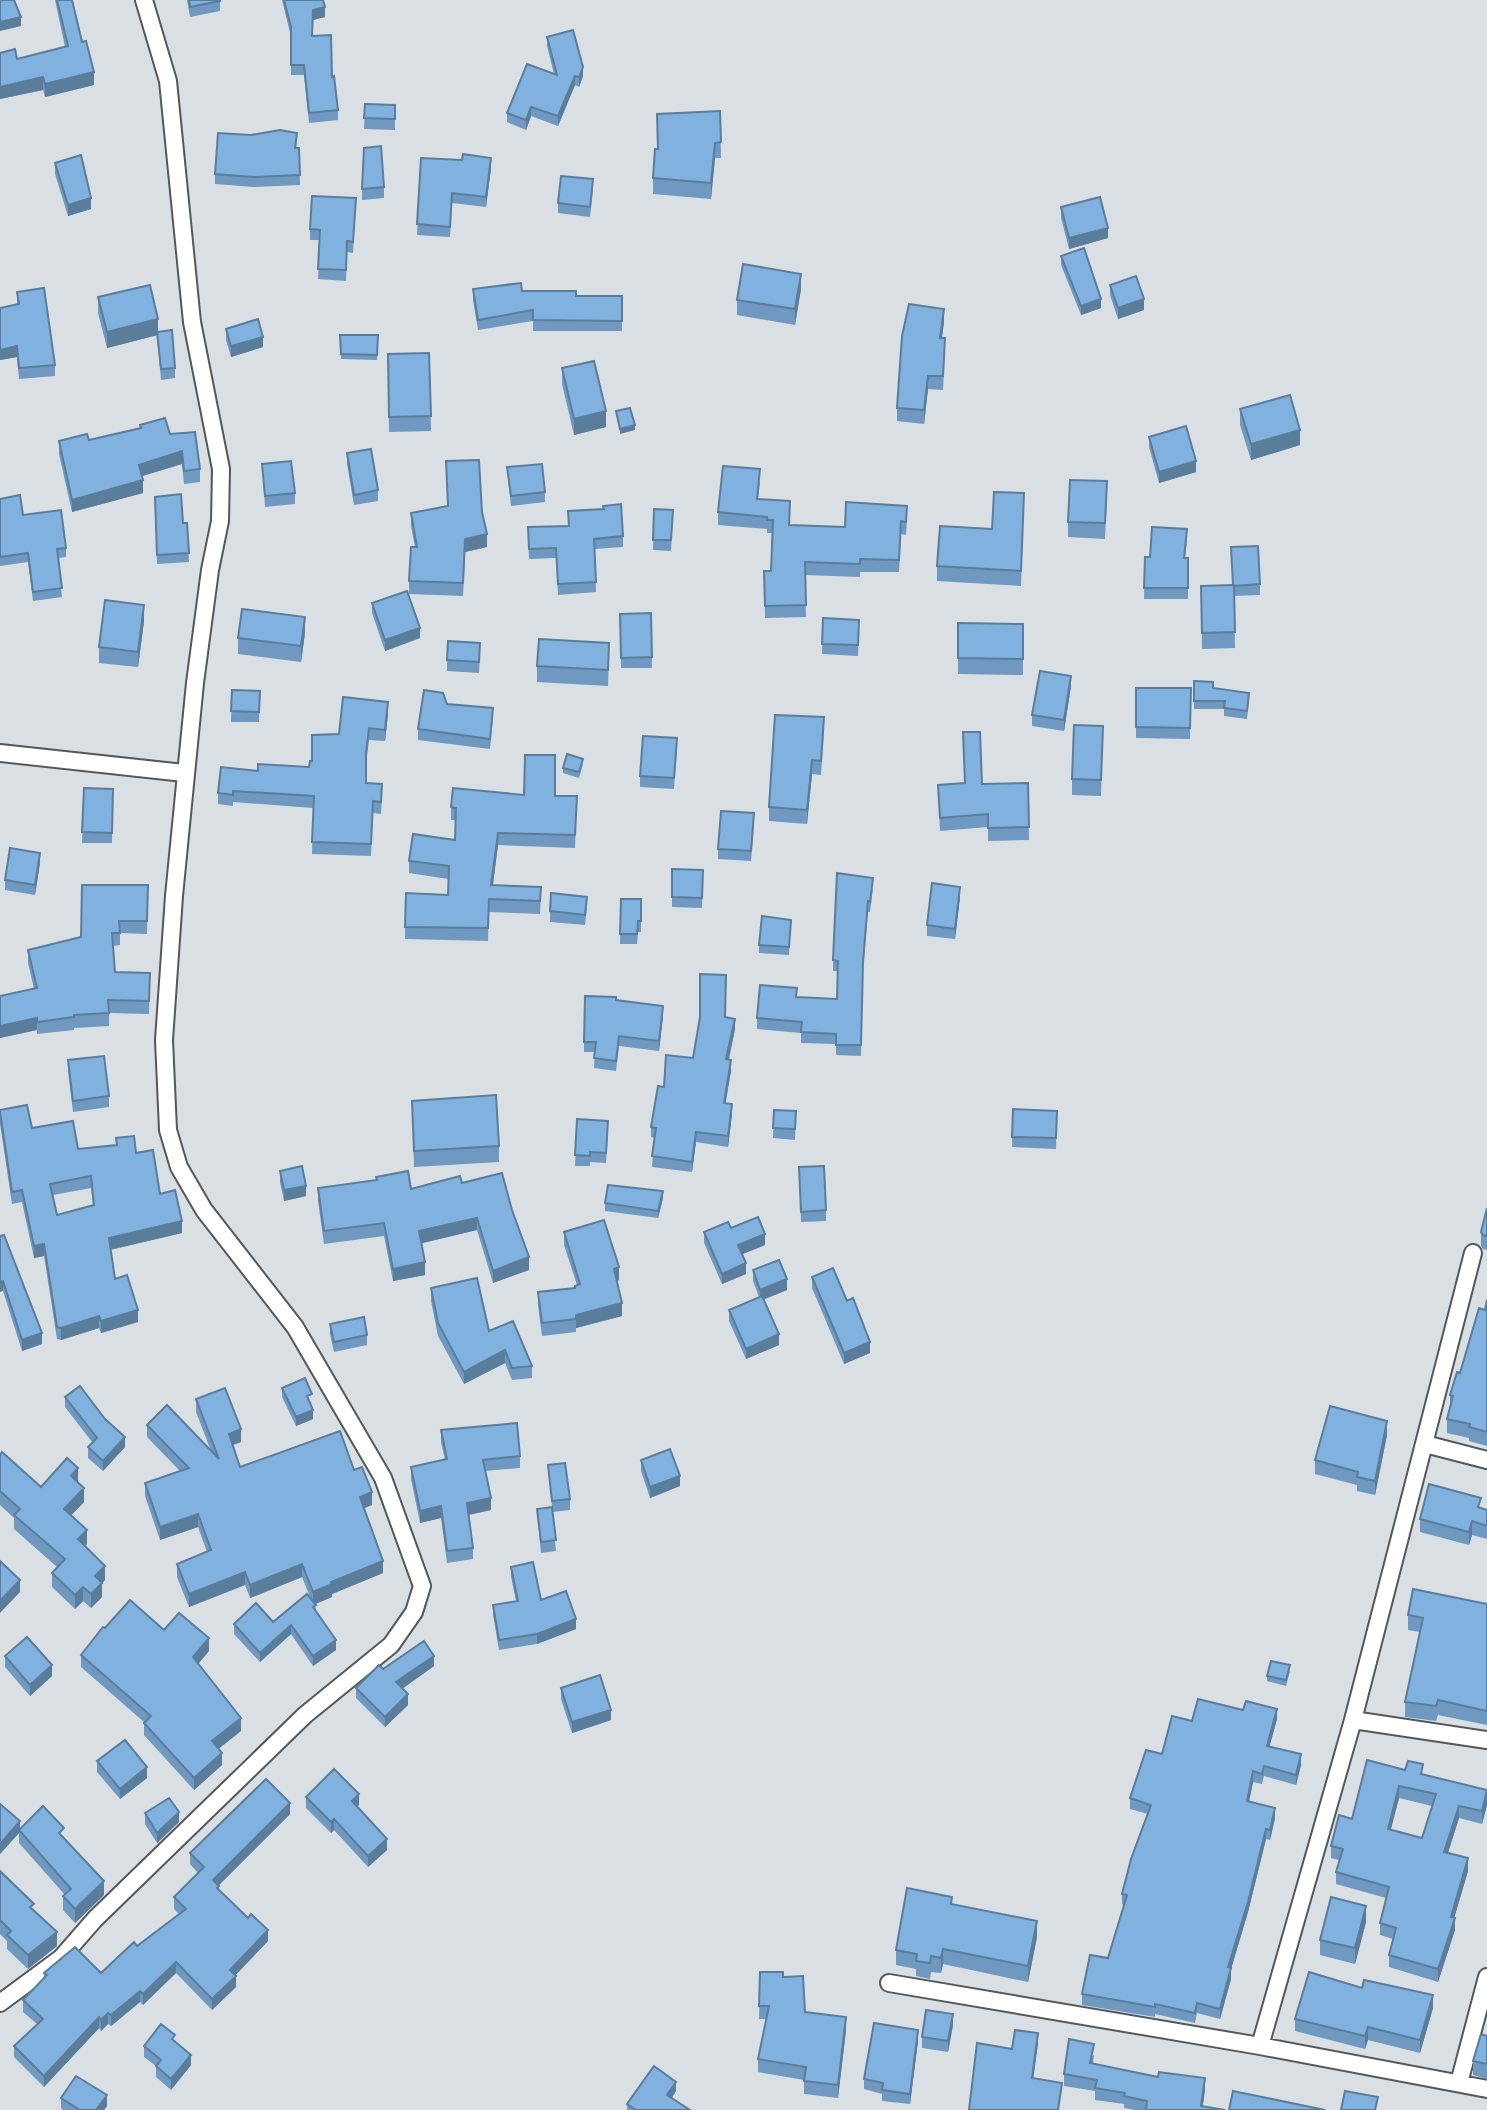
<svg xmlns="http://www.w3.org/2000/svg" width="1487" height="2110" font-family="'Fira Sans',sans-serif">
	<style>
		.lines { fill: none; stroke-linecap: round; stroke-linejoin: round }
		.minor-casing { stroke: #53585c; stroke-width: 20 }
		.minor { stroke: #fff; stroke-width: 16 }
		.wall { fill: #6f99c0; fill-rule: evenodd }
		.shaded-wall { fill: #5a7d9c }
		.building { fill: #81b2df; stroke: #5a7d9c; stroke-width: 2; fill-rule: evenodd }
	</style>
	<rect width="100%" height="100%" fill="#dadfe4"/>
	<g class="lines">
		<g class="minor-casing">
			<path id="minor" d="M0,753l184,20
				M1425,1444l62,16
				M1353,1720l134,20
				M889,1983l371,63 227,43
				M0,2003l61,-45 34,-39 210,-204 86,-70 23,-33 8,-26 -39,-108 -88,-151 -91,-117 -25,-43 -11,-37 -4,-90 10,-144 21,-213 15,-113 10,-49 1,-52 -29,-147 -24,-241 -24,-81
				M1260,2046l93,-326 120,-467
				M1459,2083l28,-106"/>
		</g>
		<use href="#minor" class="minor"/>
	</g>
	<path class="wall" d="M55,0h17l22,85 -49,12 -2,-7 -43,9v-46l17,6 48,-12z
		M187,0h33v11l-30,6z
		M282,0h41l2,17 -12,3v16l19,41 6,33v10l-29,3 -5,-48h-13v-38z
		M547,37l36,39 -4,11 -4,-2 -17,41 -27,-10 -5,14 -19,-8v-9l47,-39 -7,-28z
		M365,104l30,1v25l-31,-1z
		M720,111l1,47h-6l-4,41 -58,-5v-16l4,-29z
		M297,143l-1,5h3l1,37 -46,2 -39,-3v-10z
		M421,158l70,10 -5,39 -34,-4 -2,34 -33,-2z
		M55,163l36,46 -23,7 -13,-42z
		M384,187v11l-22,2v-11z
		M593,190l-3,27 -32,-4v-10z
		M356,198l-3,55 -6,-1 -1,29 -28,-2 2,-39h-10v-11z
		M1061,207l47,31 -39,11 -8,-31z
		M1061,256l40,52 -20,7 -20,-50z
		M1110,285l34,25 -26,9 -8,-24z
		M473,289l49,2 54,5h46v35h-89v-10l-55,9 -5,-30z
		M801,289l-6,36 -58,-10v-15z
		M17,292l38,73v11l-36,3 -2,-22 -17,3 17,-56z
		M98,297l60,35 17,36v10l-14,2 -4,-45 -50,13 -9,-35z
		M944,322l-2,16 3,13 -2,39 -15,-1 -4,35 -27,-3v-13z
		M226,329l37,18 -32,10 -5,-17z
		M340,335h38l-1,25 -36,-1z
		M429,353l2,78 -42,1 -1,-78z
		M562,368l44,59 -32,8 -12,-51z
		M1240,409l60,36 -49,15 -11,-35z
		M170,434l30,35v13l-16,2 -2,-20 -40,12 1,17 -71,19 -13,-58v-13z
		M1149,437l47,35 -37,11 -10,-36z
		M347,453l31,37v11l-24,4 -7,-41z
		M262,464l33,29v11l-30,3z
		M507,467l38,25v10l-34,4z
		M760,482l-2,17 32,26 55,2 62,-8 -1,16 -5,-1 -2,38h-39v5l-55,-2 1,42 -41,1 -1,-47h7l1,-38h-5v-4l-49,-4v-13z
		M1024,493l-3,93 -84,-5v-15l55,-37z
		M155,497l28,26h4l2,39 -32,2z
		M1107,497l-2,42 -37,-2v-15z
		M0,499l66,49v9l-8,1 4,39 -29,4 -5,-39 -28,4z
		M654,509l19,1 -2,41 -18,-1z
		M482,512l5,35 -22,5 -2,44 -54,-2v-13l6,-34 -4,-21v-13z
		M528,527l95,9v11l-28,2 1,43 -38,3 -2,-37 -27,1z
		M1187,540l-2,18h3v41h-44l1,-42h5z
		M1260,584v11l-26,1 1,52 -33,1 -1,-63z
		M372,603l48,35 -35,13 -13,-38z
		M651,613l1,55h-31l-1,-54z
		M823,618l36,2 -1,36 -36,-2z
		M144,621l-6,46 -39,-4v-16z
		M958,623l65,1v51l-65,-1z
		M305,633l-4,29 -63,-8v-16z
		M480,654l-1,19 -32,-2v-11z
		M609,659l-1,27 -71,-4v-16z
		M1194,681l55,20 -2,18 -23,-3v-7h-30z
		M1071,686l-7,45 -32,-5v-11z
		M1136,688h55l-1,51 -54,-1z
		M232,690l28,1 -1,31h-28z
		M447,704l46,14 -3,31 -72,-9v-11z
		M388,714l-3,27 -16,-1 -3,25v18l16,13 -1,18 -8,-1 -2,43 -59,-2 1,-46 -80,-6v4l-15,-2v-11l40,-22 51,-4 3,-6 27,-27z
		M1103,726l-2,70 -29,-1v-16z
		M824,731l-3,44 -9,-1 -5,50 -38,-3v-14z
		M963,732l19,52 46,-1 1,57 -41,1v-14l-48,4 -2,-46 27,-2z
		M677,748l-3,41 -34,-2v-11z
		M583,764l-4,14 -16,-5v-5z
		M84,788l29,1 -1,54h-30z
		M524,795l53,1 -2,52 -77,-3 -5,40 48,2 -1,27 -51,-2 -1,29 -83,-2v-12l43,-32v-16l-39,-6v-12l46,-21v-20h-4v-13z
		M754,824l-3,37 -33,-2v-10z
		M40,863l-5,32 -30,-5v-10z
		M672,869l31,1 -1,38 -30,-1z
		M148,885l-1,49 -27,-1v12l-7,1 2,26 35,1 -1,41 -40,-1v13l-35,2v2l-37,4v-4l-37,8v-42l34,-7 -6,-26v-13l53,-13z
		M873,888l-3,24h-2l-5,60 -2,84 -25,-1v-11l-35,-1v-10l-44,-4v-11l40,-21 40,2 1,-28h-5v-11z
		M960,897l-5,42 -28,-3v-11z
		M621,899h20v33h-3l-1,12h-17z
		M587,908l-2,17 -35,-3v-11z
		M791,920l-2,35 -30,-2v-8z
		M616,1000l47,16 -4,35 -40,-5 -3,25 -22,-3 1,-16h-11v-10z
		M725,1017l10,12 -6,31 2,11 -6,32 7,11 -4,33 -32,-5 -4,30 -40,-5 2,-29 -3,-1v-10l13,-40 29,-29z
		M68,1060l41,36v11l-36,5 -5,-41z
		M412,1101l87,45v16l-85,5z
		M1013,1109l44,2 -1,38 -44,-2z
		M0,1110l32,18 46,21 58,4 46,80 -72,17 5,29 23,43 -37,11 -2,-5 -38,12 -4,-1 -13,-83 -10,2 -12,-56 -10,2 -12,-80zM91,1188l2,17 -36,10 -4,-20z
		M774,1110l22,1 -1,29 -22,-2z
		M577,1119l31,13 -2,31 -16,-1v4h-15z
		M799,1167l27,43v11l-25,1z
		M280,1171l26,25 -22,5 -4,-19z
		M462,1183l50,27 17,60 -36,13 -16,-53 -56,13 4,32 -32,6 -9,-45 -60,8 -6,-43v-13l93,1z
		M663,1198l-5,20 -53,-7v-8z
		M1487,1208v42l-4,-1 -2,-3v-14z
		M731,1228l34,17 -23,9 4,20 -24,10 -18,-41v-11z
		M564,1232l55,48 -2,1 5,35 -46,12v4l-34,4 -4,-31v-13l37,-4 2,-3 -13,-40z
		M0,1236l42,108 -20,7 -19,-60z
		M753,1270l34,20 -24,9 16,46 -33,14 -17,-38v-11l30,-13 -6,-16z
		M812,1277l35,24 23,52 -26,11 -32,-76z
		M431,1288l101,78v12l-20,2 -7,-17 -41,21 -26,-48 -7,-35z
		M1487,1300v146l-18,-5v-3l-22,-5v-14l3,-14v-10l35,-85z
		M330,1324l37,11v10l-33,7 -4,-18z
		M282,1388l30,15h-2l3,16 -17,7 -14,-29z
		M65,1397l60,50 -22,24 -15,-13v-11l4,-5 -27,-35z
		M196,1399l45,43 -8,3 7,22 114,3 18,35 -8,3 19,65 -51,21v3l-17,7 1,8 20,38 -23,16 -22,-32 -31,28 -26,-28v-10l39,-2 37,-25 -8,-20 -52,21 -5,-13 -56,22 -12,-30v-13l30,-12 -9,-25 -38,13 -15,-44v-13l35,-12 -33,-34v-12l64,26 -15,-39z
		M441,1430l79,26v12l-35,3 6,39 -22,5 4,33v11l-26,4 -6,-45 -21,5 -9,-44v-12l34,-7 -4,-18z
		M1387,1435l-12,60 -18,-4v-6l-42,-11v-14z
		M0,1455l41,32 37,-4 6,19 -13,13 16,29 -2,2 20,34 -3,3v14l-11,11 -8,-7 -8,8 -23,-22v-14l5,-6 -43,-38v-11l-14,-13z
		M641,1460l39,26 -30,12 -9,-27z
		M548,1465l22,34v11l-18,2 4,39 -15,2 -4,-44 15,-2z
		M1481,1508l6,2v29l-15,-4 -3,10 -49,-13v-13z
		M511,1567l30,33 35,29 -39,15 -38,6 -6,-35v-10l23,-4 -5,-24z
		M1487,1604v121l-49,-10 -2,6 -31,-4v-15l15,-70 -12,-2v-15z
		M105,1628l59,2 45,21 -11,13 43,67 -23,18 4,16 -28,25 -50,-55v-13l-63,-55v-12z
		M5,1656l47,20 -22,20 -25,-29z
		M434,1666l-32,23 6,16 -23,22 -29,-29v-10l27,-19z
		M1290,1671l-4,15 -19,-5v-5z
		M561,1688l50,32 -39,13 -11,-34z
		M1277,1719l-8,27 32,19 -5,20 -32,-9 -2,8 -9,-2 -4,20 26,16 -5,22 -4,-1 -18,73 -17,57v10l-11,40 -23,-6 -2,10 -40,-9v3l-73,-12v-11l26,-36 16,-53 -2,-1v-10l26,-80 -18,-5v-11l32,-44 30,-33z
		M1367,1760l120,30v15l-5,19 -23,-6 -11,35 20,18 -14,47 1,12 -17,52 -49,-15v-12l4,-16 -13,-4v-12l6,-25 -50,-14v-12l3,-12 -8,-2v-12l21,-27zM1399,1798l33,8 -10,32 -32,-8z
		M97,1761l50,17 -27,21 -23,-27z
		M306,1797l53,8 -2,2 30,43 -19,17 -34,-37 -3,3 -25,-25z
		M0,1804l20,24 44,11 40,56 -29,28 -12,-13v-14l2,-1 -46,-52v-10l-19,21z
		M145,1813l34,9 -22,21 -12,-19z
		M290,1814l-71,71v5l49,51 -33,34 1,12 -24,23 -36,-37 -33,32 -3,-3 -29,24 -3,-2 -7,7 -2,-3 -55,59 -30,-30v-11l23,-22 -14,-12v-12l21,-22v-5h57l78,-59 -5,-5v-12l24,-24 -8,-9v-11z
		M0,1871l34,40 23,35 -29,23 -21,-20v-8l-7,-7z
		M952,1904l85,33 -9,45 -85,-18 -2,9 -10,-1 -1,7 -14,-3v-7l-20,-4v-15z
		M1366,1922l-11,42 -35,-9v-15z
		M760,1972l23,5 22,35 41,18 -8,68 -34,-4v-14l-46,-8v-13l8,-40h-7z
		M1362,1988l71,20 -13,45 -52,-13 -3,9 -70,-18v-12z
		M953,2025l-5,27 -26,-4v-11z
		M1487,2036v43l-14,-4v-14z
		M175,2041l16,24 -20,25 -15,-13v-11l-12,-9v-11z
		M918,2041l-8,63 -28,-3v-7l-18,-5v-10z
		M1094,2055l-1,9 112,26 -2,16 22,4h-90l-11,-2v-4l-29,-4v-9l-31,-5v-12z
		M676,2091l-4,7 18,12h-63v-6z
		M61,2098l46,8 -3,4h-41l-2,-2z"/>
	<path class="shaded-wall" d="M325,7v10l-12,3v-10z
		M21,17v9l-21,5v-9z
		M583,67v9l-4,11v-10z
		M94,72v13l-49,12v-13z
		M575,76v9l-17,41v-10z
		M43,77v13l-43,9v-12z
		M531,107v9l-5,14v-10z
		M715,143v15l-4,41v-16z
		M491,158v10l-5,39v-10z
		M91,198v11l-23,7v-11z
		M1108,228v10l-39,11v-11z
		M801,274v15l-6,36v-16z
		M1101,299v9l-20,7v-9z
		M1144,299v11l-26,9v-11z
		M944,309v13l-4,29v-13z
		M158,319v16l-51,13v-16z
		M263,337v10l-32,10v-11z
		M17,346v11l-17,3v-10z
		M928,376v13l-4,35v-14z
		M606,411v16l-32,8v-16z
		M635,425v5l-15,4v-5z
		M1300,430v15l-49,15v-16z
		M182,451v13l-43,13v-12z
		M1196,461v11l-37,11v-11z
		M143,480v13l-71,19v-12z
		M487,534v13l-22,5 -2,44 2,-57z
		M144,605v16l-6,46v-15z
		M305,617v16l-4,29v-16z
		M420,628v10l-35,13v-11z
		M1071,676v10l-7,45v-11z
		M388,702v12l-3,27v-11z
		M812,760v14l-5,50v-14z
		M498,833v12l-7,53v-13z
		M40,853v10l-5,32v-10z
		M960,887v10l-5,42v-10z
		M663,1006v10l-4,35v-10z
		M37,1018v12l-37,8v-12z
		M735,1019v10l-9,41v-11z
		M731,1060v11l-7,42v-10z
		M732,1104v10l-4,33v-11z
		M696,1132v10l-4,30v-10z
		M306,1186v10l-22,5v-11z
		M663,1191v7l-5,20v-7z
		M477,1218v12l-58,14v-13z
		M182,1221v12l-73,17v-12z
		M765,1234v11l-27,11v-11z
		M44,1244v12l-10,2v-12z
		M529,1257v13l-36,13v-12z
		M425,1262v13l-32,6v-12z
		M746,1263v11l-24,10v-10z
		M619,1267v13l-5,2v-13z
		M787,1279v11l-27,11v-11z
		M3,1281v10l-3,1v-10z
		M622,1303v13l-46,12v-13z
		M138,1310v12l-37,11v-12z
		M99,1316v12l-38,12v-12z
		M42,1333v11l-20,7v-11z
		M779,1334v11l-33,14v-10z
		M870,1342v11l-26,11v-11z
		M505,1350v13l-41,21v-12z
		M313,1410v9l-17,7v-9z
		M1387,1421v14l-12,60v-14z
		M241,1429v13l-12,4v-12z
		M125,1437v10l-22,24v-10z
		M78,1468v14l-7,-6z
		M680,1476v10l-30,12v-11z
		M84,1488v14l-20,21v-14z
		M372,1492v13l-12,5v-13z
		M491,1498v12l-24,5v-12z
		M441,1506v12l-21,5v-12z
		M198,1514v13l-38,13v-13z
		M1472,1521v14l-3,10v-13z
		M87,1530v14l-9,9v-14z
		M383,1561v12l-51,21v3l-19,8v-13l18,-10z
		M302,1564v13l-52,21v-13z
		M105,1566v14l-3,3v14l-11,11v-14l4,-18z
		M245,1572v13l-56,22v-13z
		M20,1580v12l-20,21v-12z
		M83,1587v14l-8,8v-14z
		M576,1619v10l-39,15v-10z
		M291,1625v9l-31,28v-9z
		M209,1638v13l-16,19v-13z
		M336,1640v10l-23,16v-10z
		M434,1656v10l-38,27v-11z
		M52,1665v11l-22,20v-11z
		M408,1694v11l-23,22v-10z
		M1277,1709v10l-10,37v-10z
		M611,1710v10l-39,13v-11z
		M241,1718v13l-29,23v-13z
		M222,1753v12l-28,25v-12z
		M1301,1754v11l-5,20v-10z
		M147,1767v11l-27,21v-10z
		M1253,1771v11l-6,29v-10z
		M1399,1786v12l-11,43v-12z
		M1487,1793v12l-5,19v-13z
		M359,1794v11l-7,7v-11z
		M290,1803v11l-77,77v-11z
		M1459,1806v12l-15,47v-13z
		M1275,1808v10l-5,22v-10z
		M179,1812v10l-22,21v-10z
		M334,1819v11l-3,3v-11z
		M20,1821v10l-1,-1v3l-19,21v-10z
		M1266,1829v10l-18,73 -17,57v10l-11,40v-10l8,-42z
		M387,1839v11l-19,17v-11z
		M1468,1858v13l-17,58v-12z
		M104,1881v14l-29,28v-14z
		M1366,1906v16l-11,42v-16z
		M1455,1918v12l-17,52v-13z
		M1037,1921v16l-9,45v-16z
		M268,1930v11l-38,40v-11z
		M57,1932v14l-29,23v-14z
		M943,1949v15l-2,9v-15z
		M176,1962v11l-33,32v-11z
		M236,1976v11l-24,23v-11z
		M140,1991v11l-29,24v-11z
		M1433,1995v13l-13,45v-13z
		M108,2013v11l-7,7v-11z
		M953,2014v11l-5,27v-11z
		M99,2017v11l-55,59v-11z
		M846,2017v13l-8,68v-13z
		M1368,2027v13l-3,9v-13z
		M918,2030v11l-8,63v-10z
		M1038,2033v11l-6,45v-11z
		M191,2055v10l-20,25v-11z
		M1205,2078v12l-3,20 -1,-4z
		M676,2082v9l-9,13v-9z
		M107,2095v11l-3,4h-8z"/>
	<path class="building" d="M0,0h14l7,17 -21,5z
		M57,0h15l10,42 4,-1 8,31 -49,12 -2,-7 -43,10v-34l15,-4 2,10 51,-13z
		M189,0h31v1l-30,6z
		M284,0h39l2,7 -12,3 -1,26 19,-1 1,42 2,-1 4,34 -29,3 -5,-48h-13v-38z
		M573,30l10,37 -4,10 -4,-1 -17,40 -27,-9 -5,13 -19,-7 20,-49 30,11 -10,-38z
		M365,104l30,1v14l-31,-1z
		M720,111l1,31 -6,1 -4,40 -58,-5 2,-29h3l-1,-35z
		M280,130l17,3 -2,15h4l1,27 -46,2 -39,-3 3,-41 33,2z
		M381,146l3,41 -22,2 2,-41z
		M463,154l28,4 -5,39 -34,-4 -2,34 -33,-3 4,-66 41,2z
		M81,155l10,43 -23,7 -13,-42z
		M561,176l32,3 -3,28 -32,-4z
		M312,196l44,2 -3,44 -6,-1 -1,29 -28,-1 2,-39 -10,-1z
		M1100,197l8,31 -39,10 -8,-31z
		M1084,248l17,51 -20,7 -20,-50z
		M743,264l58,10 -6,35 -58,-9z
		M1136,276l8,23 -26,9 -8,-23z
		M521,283l1,8h54v5h46v25l-89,-1v-10l-55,10 -5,-31z
		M150,285l8,34 -51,13 -9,-35z
		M44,288l11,77 -36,3 -2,-22 -17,4v-42l19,-4 -2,-12z
		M909,304l35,5 -4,29h5l-2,38h-15l-4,34 -27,-2 5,-72z
		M258,319l5,18 -32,9 -5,-17z
		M172,330l3,38 -14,1 -4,-37z
		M340,335h38l-1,20 -36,-1z
		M429,353l2,63 -42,1 -1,-63z
		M594,361l12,50 -32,8 -12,-51z
		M1290,395l10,35 -49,14 -11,-35z
		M630,408l5,17 -15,4 -4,-18z
		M165,418l5,16 25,-2 5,37 -16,2 -2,-20 -43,14 4,15 -71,20 -13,-59 28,-7 2,6 52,-12 -1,-3z
		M1186,426l10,35 -37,11 -10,-35z
		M371,449l7,41 -24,5 -7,-42z
		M479,460l3,52 5,22 -22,5 -2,44 -54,-2 2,-34h6l-6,-34 37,-7 -2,-45z
		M291,461l4,32 -30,3 -3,-32z
		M542,464l3,28 -34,4 -4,-29z
		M723,466l37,3 -3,30 33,2 -1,24 56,2 1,-25 61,4 -1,16 -5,-1 -2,39 -39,-1v5l-55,-2 1,43 -41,1 -1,-35h7l2,-51h-6v-3l-49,-5z
		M1070,480l37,1 -2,42 -37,-1z
		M994,492l30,1 -3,78 -84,-5 3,-40 52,3z
		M181,494l2,29h4l2,30 -32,2 -2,-58z
		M20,495l3,20 38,-5 5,38 -9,1 5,39 -29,4 -5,-39 -28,4v-58z
		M621,504l2,32 -29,3 2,43 -38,2 -2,-36 -27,1 -1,-22 41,-1 -1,-15 36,-2 -1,-3z
		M654,509l19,1 -2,30h-18z
		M1152,527l35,2 -3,29h4v30h-44l1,-31h5z
		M1258,546l2,38 -26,2 -1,-1 -2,-38z
		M1234,585l1,47 -33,1 -1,-47z
		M407,591l13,37 -35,12 -13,-37z
		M105,600l39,5 -6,47 -39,-5z
		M242,609l63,8 -4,29 -63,-8z
		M651,613l1,44 -31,1 -1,-44z
		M823,618l36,2 -1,25 -36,-1z
		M958,623l65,1v35l-65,-1z
		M539,639l70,4 -1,27 -71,-4z
		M448,641l32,2 -1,19 -32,-2z
		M1040,671l31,5 -7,44 -32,-5z
		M1194,681l19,1v6l36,5 -2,18 -23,-3 1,-7h-31z
		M1136,688h55l-1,40 -54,-1z
		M232,690l28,1 -1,21 -28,-1z
		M424,690l19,3 4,11 46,4 -3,31 -72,-10z
		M343,697l45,5 -3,28 -16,-2 -3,25v30l16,1 -1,18 -8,-1 -2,43 -59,-2 2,-46 -81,-5v4l-15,-2 3,-26 37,4v-7l51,3 1,-6h2v-26l27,-1z
		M775,715l49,2 -3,44 -9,-1 -5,50 -38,-3z
		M1074,725l29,1 -2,54 -29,-1z
		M963,732h17l2,52 46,-1 1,44 -41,1v-14l-48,4 -2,-33 27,-2z
		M643,736l34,2 -3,40 -34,-2z
		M567,754l16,5 -4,13 -16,-4z
		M525,755h30v41h22l-2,39 -77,-2 -7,52 50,2 -1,14 -51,-2 -1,29 -83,-1 1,-34 42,2 1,-29 -40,-5 4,-27 42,6 1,-32 -5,-1 2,-19 71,7z
		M84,788l29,1 -1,44 -30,-1z
		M721,811l33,2 -3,38 -33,-2z
		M10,848l30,5 -5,32 -30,-5z
		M672,869l31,1 -1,28 -30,-1z
		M837,873l36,5 -3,24 -2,-1 -5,61 -2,83h-25v-11l-35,-2 1,-10 -45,-4 3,-33 37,3 -1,9 41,2 1,-38 -5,-1z
		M932,883l28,4 -5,42 -28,-4z
		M82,885h66l-1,36h-28l1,12h-8l3,39 35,1 -1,28 -41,-1 1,13 -35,2v2l-37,5v-4l-37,8v-30l37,-8 -9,-38 53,-13z
		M551,893l36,4 -2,18 -35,-4z
		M621,899h20v22h-3l-1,13h-17z
		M762,916l29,4 -2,27 -30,-2z
		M700,974l26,1 -1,42 10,2 -9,40 5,1 -7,43 8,1 -4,32 -32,-4 -4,30 -40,-6 4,-28 -5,-1 7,-41 6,1 2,-32 27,3 7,-41z
		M585,996l31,1v3l47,6 -4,35 -40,-5 -3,25 -22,-3 2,-16h-12z
		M104,1056l5,40 -36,5 -5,-41z
		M496,1095l3,51 -85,5 -2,-50z
		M27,1105l5,23 41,-7 5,28 39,-4 -1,-7 18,-2 2,17 17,-3 7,44 15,-4 7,31 -73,17 6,41 12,-4 11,35 -37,11 -2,-5 -38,12 -4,-1 -13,-83 -10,2 -12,-56 -10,2 -12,-80v-2zM91,1176l3,29 -37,10 -7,-31z
		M1013,1109l44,2 -1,27 -44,-1z
		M774,1110l22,1 -1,18 -22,-1z
		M577,1119l31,2 -2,32 -16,-1v4l-15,-1z
		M302,1166l4,20 -22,4 -4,-19z
		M824,1166l2,44 -25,2 -2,-45z
		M408,1171l3,18 49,-13 2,7 40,-10 10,37 17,47 -36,14 -16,-53 -58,13 6,31 -32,7 -9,-46 -60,8 -6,-43 59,-8 -1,-3z
		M608,1185l55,6 -5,20 -53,-8z
		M1487,1208v28l-4,-1 -2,-3z
		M758,1217l7,17 -27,11 8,18 -24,11 -18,-42 24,-10 3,6z
		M604,1220l15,47 -5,2 8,34 -46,12v4l-34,4 -4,-31 37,-4v-2l5,-2 -16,-52z
		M4,1235l38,98 -20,7 -19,-59 -3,1v-46z
		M779,1260l8,19 -27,11 -7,-20z
		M833,1268l14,33 6,-3 17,44 -26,11 -32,-76z
		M477,1278l12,53 24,-10 19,45 -20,2 -7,-18 -41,22 -26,-49 -7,-35z
		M762,1296l17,38 -33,15 -17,-39z
		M1487,1300v132l-18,-5 1,-3 -23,-5 6,-23 -3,-1 7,-23 3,1 19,-65 6,2z
		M364,1317l3,18 -33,7 -4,-18z
		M305,1378l7,16 -5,2 6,14 -17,7 -14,-29z
		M80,1386l25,33 20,18 -22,24 -15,-14 9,-9 -32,-41z
		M225,1388l16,41 -12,5 11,33 100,-36 14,39 8,-3 10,25 -12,5 23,64 -52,21 1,2 -19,8 -11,-28 -52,21 -5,-13 -56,22 -12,-30 34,-14 -13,-36 -38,13 -15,-44 44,-15 -42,-43 20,-20 52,54 -23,-60z
		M1330,1406l57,15 -12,60 -18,-4 1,-5 -43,-12z
		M517,1423l3,33 -37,4 8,38 -24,5 6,45 -26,3 -6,-45 -21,5 -9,-44 36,-8 -6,-29z
		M670,1449l10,27 -30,11 -9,-27z
		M2,1452l39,35 26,-29 11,10 -7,8 13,12 -20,21 23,21 -9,9 27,27 -10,10 7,7 -11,11 -8,-7 -8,8 -23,-22 13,-14 -51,-44 6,-6 -20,-18v-36z
		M565,1463l5,36 -18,2 -4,-36z
		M1429,1484l52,14 -3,9 9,3v16l-15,-5 -3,11 -49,-13z
		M552,1507l4,33 -15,2 -4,-33z
		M0,1561l20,19 -20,21z
		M533,1562l8,38 25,-9 10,28 -39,15 -38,6 -6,-35 25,-4 -7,-34z
		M1413,1589l74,15v107l-49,-11 -2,6 -31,-4 18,-84 -15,-3z
		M307,1594l9,11 -3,2 23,33 -23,16 -22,-31 -31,28 -26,-29 22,-21 17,19z
		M130,1600l34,30 15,-17 30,25 -16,19 48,61 -29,23 10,12 -28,25 -50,-55 7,-7 -70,-61 22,-28 2,1z
		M27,1637l25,28 -22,20 -25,-29z
		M424,1641l10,15 -38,26 12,12 -23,23 -29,-29 23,-23 4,4z
		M1271,1661l19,4 -4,15 -19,-4z
		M600,1675l11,35 -39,12 -11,-34z
		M1198,1699l45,11 3,-9 31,8 -10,37 34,8 -5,21 -32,-9 -2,8 -9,-3 -6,30 28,7 -5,22 -4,-1 -18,73 -20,65 3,1 -11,41 -23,-6 -2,10 -40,-9v3l-73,-13 8,-39 18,3 19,-63 -5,-1 9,-35 20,-54 -21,-7 16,-48 16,4 10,-38 20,5z
		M125,1740l22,27 -27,22 -23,-28z
		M1367,1760l38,10 3,-9 15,3 -2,10 66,16 -5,21 -23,-5 -15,46 24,6 -17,59 4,1 -17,51 -49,-14 7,-27 -16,-5 9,-36 -53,-15 7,-23 -12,-3 8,-31 13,4zM1399,1786l37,8 -14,44 -34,-9z
		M334,1769l25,25 -7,7 35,38 -19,17 -34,-37 -3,3 -25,-25z
		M266,1779l24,24 -77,77 6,6 -2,2 31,30 3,-4 17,16 -38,40 6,6 -24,23 -36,-37 -33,32 -3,-3 -29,24 -3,-2 -7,7 -2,-3 -55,59 -30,-30 29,-27 -20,-19 24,-25 -3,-2 31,-26 26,26 33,-31 3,4 49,-37 -12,-12 30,-30 -14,-14z
		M169,1798l10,14 -22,21 -12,-20z
		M0,1804l20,17 -20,23z
		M43,1806l21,22 -5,5 45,48 -29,28 -12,-13 8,-7 -52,-59z
		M0,1871l34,33 -4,3 27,25 -29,23 -21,-20 4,-4 -11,-11z
		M907,1888l45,9 -1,7 86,17 -9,45 -85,-17 -2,9 -10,-2 -1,7 -14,-2 1,-7 -21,-4z
		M1331,1897l35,9 -11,42 -35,-8z
		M760,1972h23v5l20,-1 2,36 41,5 -8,68 -34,-4 2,-14 -48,-8 11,-53h-10z
		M1309,1972l53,16 2,-8 69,15 -13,45 -52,-13 -3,9 -70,-17z
		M926,2010l27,4 -5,27 -26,-4z
		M874,2023l44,7 -8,64 -28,-4 1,-7 -19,-4z
		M161,2024l14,11 -3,4 19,16 -20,24 -15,-13 5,-6 -17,-14z
		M1015,2030l23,3 -6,45 30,5 -4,27h-89l8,-67 35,6z
		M1481,2034l6,2v28l-14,-3z
		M1069,2039l25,5 -4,19 68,14 1,-5 46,6 -4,28 24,4h-79l1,-9 -23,-5 1,-3 -30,-5 2,-8 -33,-6z
		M654,2066l22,16 -9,13 23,15h-54l-9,-6z
		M76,2076l31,19 -11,15h-19l1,-1 -17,-11z
		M1233,2091l92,19h-96z
		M1345,2091l33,6 -3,13h-34z"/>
</svg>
